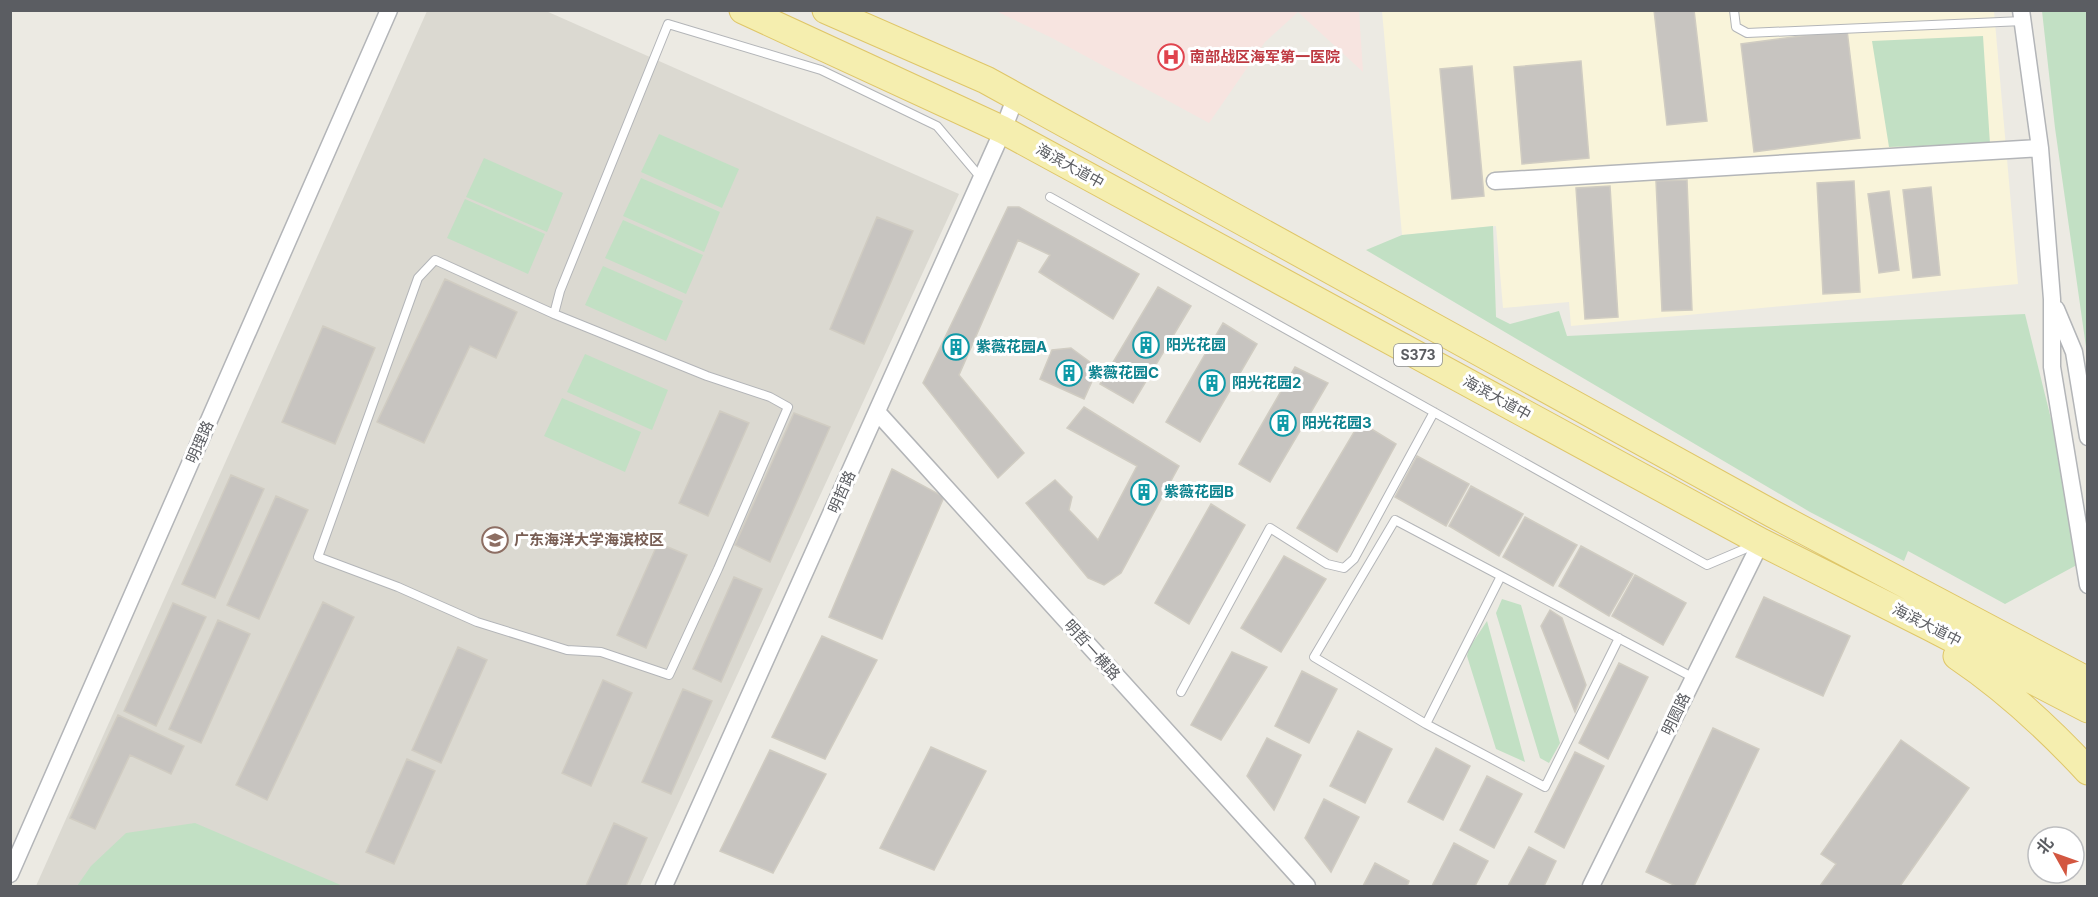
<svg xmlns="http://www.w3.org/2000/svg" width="2098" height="897" font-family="Inter,'Noto Sans SC',sans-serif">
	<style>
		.commercial { fill: #f9f4da }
		.education { fill: #dbd9d1 }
		.medical { fill: #f7e4e0 }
		.green { fill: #c2e0c4 }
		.building { fill: #c7c4c0; stroke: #d0ccc2; stroke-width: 1.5 }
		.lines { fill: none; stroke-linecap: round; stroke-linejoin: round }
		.service-casing { stroke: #b3b5b8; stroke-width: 10 }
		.minor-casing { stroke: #b3b5b8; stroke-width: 19 }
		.primary-casing { stroke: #dfc668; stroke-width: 29 }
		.service { stroke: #fff; stroke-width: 8 }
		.minor { stroke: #fff; stroke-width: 16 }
		.primary { stroke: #f5eeaf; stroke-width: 27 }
		.labels { text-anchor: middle; stroke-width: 6; stroke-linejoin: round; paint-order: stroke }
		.shield { fill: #fff; stroke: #8c8e91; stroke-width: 1.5 }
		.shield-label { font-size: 14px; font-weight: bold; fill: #5b5d62 }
		.health-label { font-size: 15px; font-weight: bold; fill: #be3a42; stroke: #fff; text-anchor: start }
		.street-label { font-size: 15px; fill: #5b5d62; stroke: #fff }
		.culture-label { font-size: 15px; font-weight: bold; fill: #0d838f; stroke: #fff; text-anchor: start }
		.education-label { font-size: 15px; font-weight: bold; fill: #785e54; stroke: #fff; text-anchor: start }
	</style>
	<rect width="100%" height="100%" fill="#eceae3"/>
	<path class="commercial" d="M1382,11h612l24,273 -447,42 -2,-24 -66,6 -7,-82 -94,9z"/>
	<path class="education" d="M427,11h119l413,183 -319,692h-604z"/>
	<path class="medical" d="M996,11h363l4,61 -65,-60 -33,30 -56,81 -157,-85z"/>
	<path class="green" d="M2042,11h45v343l-32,-226z
		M1983,36l7,108 -101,3 -17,-106z
		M659,134l80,35 -17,39 -81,-36z
		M484,158l79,35 -16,39 -81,-35z
		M641,178l79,34 -16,40 -81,-36z
		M465,199l80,35 -17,40 -81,-36z
		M623,220l80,35 -17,39 -81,-36z
		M1493,226l3,91 14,7 49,-13 8,25 458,-22 61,246 -81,44 -97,-53 -4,10 -94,-49 -444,-262 36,-15z
		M603,266l80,35 -17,40 -81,-36z
		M585,354l83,36 -16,40 -85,-38z
		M562,398l79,34 -16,40 -81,-36z
		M1502,599l19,6 39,138 -11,20 -9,-5 -44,-145z
		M1487,621l38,141 -29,-13 -29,-93 2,-8z
		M195,823l148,63h-266l14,-20 35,-33z"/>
	<path class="building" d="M1654,10h40l13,111 -40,4z
		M1847,30l13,108 -106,14 -13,-108z
		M1581,61l8,97 -67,6 -8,-97z
		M1472,66l12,130 -32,3 -12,-130z
		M1687,180l5,130 -30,1 -6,-130z
		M1854,181l6,111 -37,2 -6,-111z
		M1610,186l8,131 -33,2 -9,-131z
		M1931,187l9,88 -27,3 -10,-88z
		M1889,191l10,79 -20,3 -11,-79z
		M1008,207h11l120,67 -26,45 -74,-47 11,-17 -32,-15 -59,135 65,78 -26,25 -75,-95z
		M877,217l36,14 -49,113 -34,-15z
		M445,279l72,33 -21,46 -26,-12 -46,97 -47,-21z
		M1158,287l33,19 -58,97 -33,-19z
		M1223,323l34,21 -57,98 -34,-20z
		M323,326l52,22 -40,96 -53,-22z
		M1071,348l27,20 -14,31 -44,-20 12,-29z
		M1295,367l33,16 -58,99 -31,-18z
		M1084,407l95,59 -58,107 -17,12 -16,-7 -62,-75 29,-23 17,17 -3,13 29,30 39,-74 -70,-38z
		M720,411l29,12 -41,93 -29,-13z
		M794,413l36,14 -60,135 -35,-17z
		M1360,422l36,22 -59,108 -40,-24z
		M1417,456l52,28 -23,42 -51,-29z
		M892,469l52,28 -62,142 -53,-22z
		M231,475l33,14 -49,109 -33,-14z
		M1471,486l52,28 -24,42 -50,-30z
		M276,496l32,14 -49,109 -32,-14z
		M1211,504l34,21 -56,99 -34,-21z
		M1525,517l52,28 -24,41 -50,-29z
		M658,543l29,12 -41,93 -29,-13z
		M1581,546l52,28 -24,42 -50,-30z
		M1284,556l42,23 -45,73 -40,-24z
		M1635,575l51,28 -23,42 -51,-29z
		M734,577l28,12 -41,93 -28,-13z
		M1764,597l86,39 -27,60 -87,-39z
		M323,602l31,15 -87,183 -31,-15z
		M173,603l33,14 -50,109 -32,-15z
		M1550,610l12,8 24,67 -11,27 -34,-86z
		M218,620l32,14 -49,109 -32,-14z
		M822,636l55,24 -52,99 -53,-22z
		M458,647l29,13 -46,103 -29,-13z
		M1232,652l35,15 -46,73 -30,-15z
		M1619,663l29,14 -40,82 -29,-16z
		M1302,671l35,18 -28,54 -34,-17z
		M603,680l29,13 -41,93 -29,-13z
		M683,689l29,12 -41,93 -29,-12z
		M118,715l66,31 -13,28 -41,-19 -35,74 -25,-11z
		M1713,728l46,21 -65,137h-18l-30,-14z
		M1358,731l34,18 -27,54 -35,-17z
		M1267,738l34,17 -27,55 -27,-34z
		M1901,740l68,48 -69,98h-80l16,-22 -15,-10z
		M931,747l55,24 -52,99 -54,-22z
		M1436,748l34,18 -27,54 -35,-18z
		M770,750l56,24 -53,99 -53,-22z
		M1575,752l29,14 -40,82 -29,-16z
		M407,759l28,12 -41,93 -28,-12z
		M1487,776l35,18 -28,54 -34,-18z
		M1324,799l35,18 -28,55 -26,-34z
		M614,823l33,15 -21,48h-40z
		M1454,843l34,18 -13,25h-43z
		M1529,847l27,14 -12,25h-36z
		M1375,863l34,18 -2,5h-44z"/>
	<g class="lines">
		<g class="service-casing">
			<path id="service" d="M1734,10l2,17 11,6 276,-12
				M1050,197l657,368 47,-20
				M554,314l-119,-54 -17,18 -100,279 80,30 79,35 90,28 34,2 68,23 49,-106 70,-162 -18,-10 -63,-21 -153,-62 6,-23 108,-267 153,46 116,56 44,52
				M1619,638l-74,149 -119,-63 75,-148 193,102
				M1181,692l89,-164 57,36 17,4 10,-9 80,-147
				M1426,724l-112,-67 81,-137 106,56"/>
		</g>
		<g class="minor-casing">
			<path id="minor" d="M2021,10l19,138 12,151v68l36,218
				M1495,181l545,-33
				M2056,309l18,43 14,85
				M878,413l429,473
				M10,874l379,-864
				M664,886l339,-756 13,-34
				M1591,886l170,-344"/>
		</g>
		<g class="primary-casing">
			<path id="primary" d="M743,10l260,120 758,412 169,85 158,82
				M826,10l160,70 787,434 315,167
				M1957,656c49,33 91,72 131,115"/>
		</g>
		<use href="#service" class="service"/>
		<use href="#minor" class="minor"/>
		<use href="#primary" class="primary"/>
	</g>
	<defs>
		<g id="hospital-ring" transform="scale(1.35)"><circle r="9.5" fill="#fff" stroke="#e0444e" stroke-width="1.5"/><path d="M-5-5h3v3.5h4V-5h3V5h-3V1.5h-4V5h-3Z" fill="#e0444e"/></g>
		<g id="building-ring" transform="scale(1.35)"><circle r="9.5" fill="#fff" stroke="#0f9aa8" stroke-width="1.5"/><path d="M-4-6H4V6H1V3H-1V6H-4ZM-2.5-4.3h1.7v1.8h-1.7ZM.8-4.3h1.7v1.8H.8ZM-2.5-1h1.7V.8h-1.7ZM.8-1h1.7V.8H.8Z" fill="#0f9aa8"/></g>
		<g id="university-ring" transform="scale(1.35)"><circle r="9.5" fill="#fff" stroke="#8d6e63" stroke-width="1.5"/><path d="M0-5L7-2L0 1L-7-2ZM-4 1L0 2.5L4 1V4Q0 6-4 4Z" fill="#8d6e63"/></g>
	</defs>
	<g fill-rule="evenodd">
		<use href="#hospital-ring" x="1171" y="57"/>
		<use href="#building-ring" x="1146" y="345"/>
		<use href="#building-ring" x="956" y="347"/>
		<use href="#building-ring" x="1069" y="373"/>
		<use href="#building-ring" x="1212" y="383"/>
		<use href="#building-ring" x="1283" y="423"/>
		<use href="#building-ring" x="1144" y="492"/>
		<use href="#university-ring" x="495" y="540"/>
	</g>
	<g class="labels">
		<rect class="shield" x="1394" y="344" width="48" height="22" rx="4.5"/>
		<g class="shield-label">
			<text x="1418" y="360">S373</text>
		</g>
		<g class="health-label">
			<text x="1190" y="62">南部战区海军第一医院</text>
		</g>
		<g class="street-label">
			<text transform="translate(1070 166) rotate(29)" y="5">海滨大道中</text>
			<text transform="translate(1497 398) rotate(29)" y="5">海滨大道中</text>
			<text transform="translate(200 442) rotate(-66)" y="5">明理路</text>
			<text transform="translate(842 492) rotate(-66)" y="5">明哲路</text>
			<text transform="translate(1927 625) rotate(27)" y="5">海滨大道中</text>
			<text transform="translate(1092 650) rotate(48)" y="5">明哲一横路</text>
			<text transform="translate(1676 714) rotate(-64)" y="5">明圆路</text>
		</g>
		<g class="culture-label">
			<text x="1166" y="350">阳光花园</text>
			<text x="976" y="352">紫薇花园A</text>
			<text x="1088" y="378">紫薇花园C</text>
			<text x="1232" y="388">阳光花园2</text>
			<text x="1302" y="428">阳光花园3</text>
			<text x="1164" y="497">紫薇花园B</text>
		</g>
		<g class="education-label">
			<text x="514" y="545">广东海洋大学海滨校区</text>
		</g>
	</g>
	<rect width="2098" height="897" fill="none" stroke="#5b5d62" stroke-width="24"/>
	<g transform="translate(2056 855) rotate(310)"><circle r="28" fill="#ffffff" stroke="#bdbec0" stroke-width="1.5"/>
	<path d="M0-4.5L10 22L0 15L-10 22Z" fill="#d35741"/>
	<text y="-9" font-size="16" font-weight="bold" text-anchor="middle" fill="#5b5d62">北</text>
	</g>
</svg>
